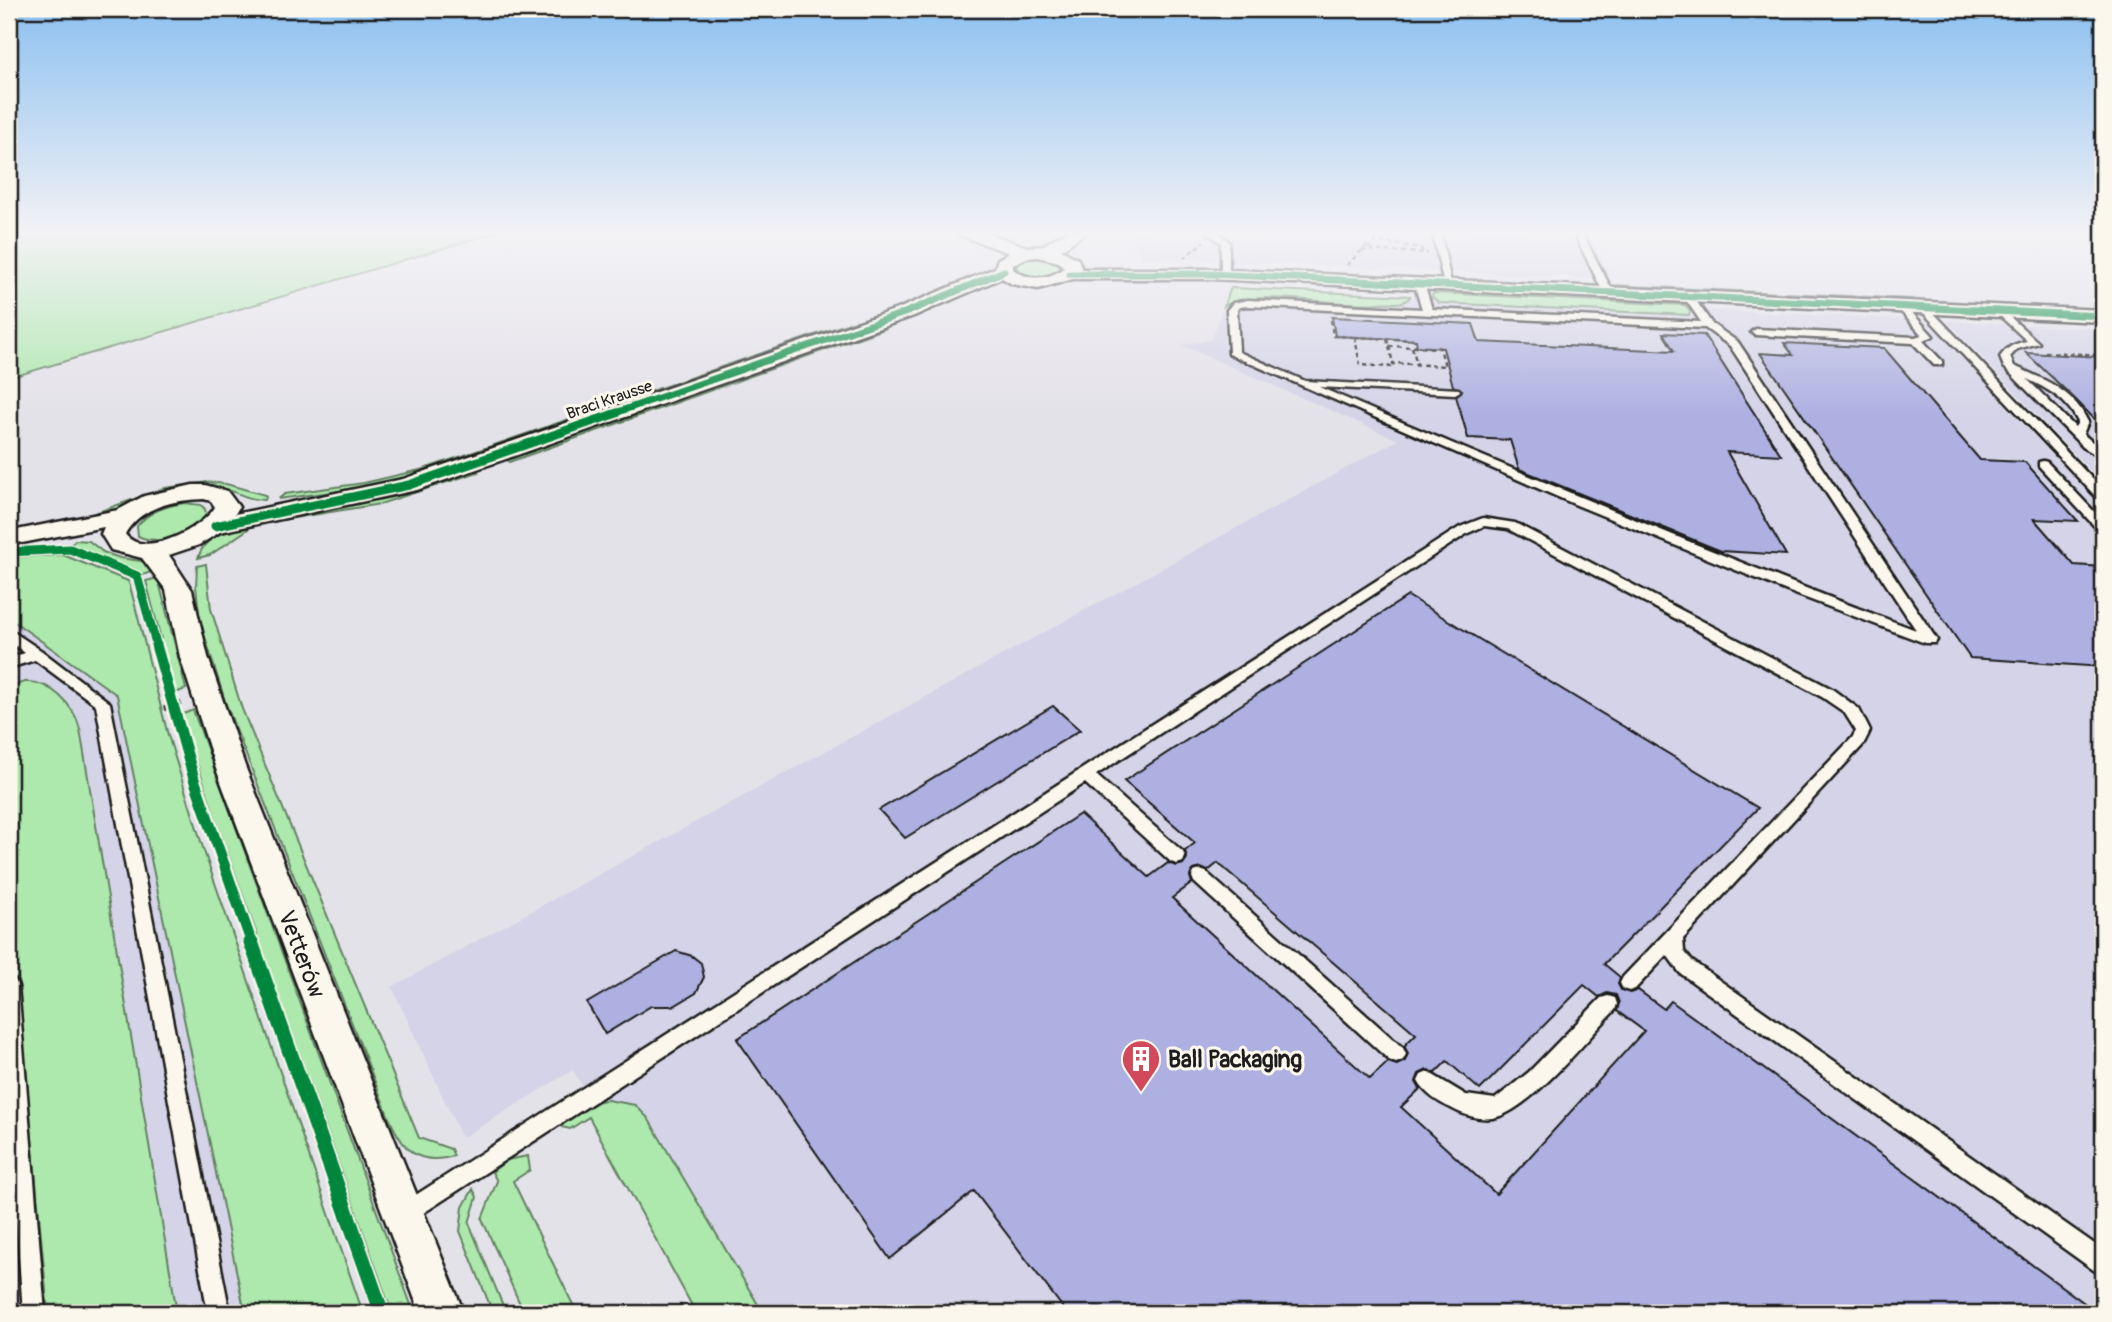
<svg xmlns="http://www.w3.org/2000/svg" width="2112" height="1322" font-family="Pangolin,sans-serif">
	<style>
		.built { fill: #d4d3e7 }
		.green { fill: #ade8ad; stroke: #648264; stroke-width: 2 }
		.building { fill: #adb0e1; stroke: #1c1c1c; stroke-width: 2; fill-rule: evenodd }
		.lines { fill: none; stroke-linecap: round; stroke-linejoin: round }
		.service-casing { stroke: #1c1c1c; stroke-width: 5 }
		.minor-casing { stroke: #1c1c1c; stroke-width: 5 }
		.path-far1 { stroke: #1c1c1c; stroke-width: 2.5; stroke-dasharray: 4.5 3.5; stroke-linecap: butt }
		.path { stroke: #1c1c1c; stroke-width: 5; stroke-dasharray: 8 6; stroke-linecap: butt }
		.service { fill: #fbf7ec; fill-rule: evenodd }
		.minor { fill: #fbf7ec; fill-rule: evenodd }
		.cycleway-far3-casing { stroke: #fbf7ec; stroke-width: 10 }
		.cycleway-far2-casing { stroke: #fbf7ec; stroke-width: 12 }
		.cycleway-far1-casing { stroke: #fbf7ec; stroke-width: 16 }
		.cycleway-casing { stroke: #fbf7ec; stroke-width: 19 }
		.cycleway-far3 { stroke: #00873e; stroke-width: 7 }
		.cycleway-far2 { stroke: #00873e; stroke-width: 9 }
		.cycleway-far1 { stroke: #00873e; stroke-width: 11 }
		.cycleway { stroke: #00873e; stroke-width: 15 }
		.labels { text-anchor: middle; stroke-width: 6; stroke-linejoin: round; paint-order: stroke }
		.far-street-label { font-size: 16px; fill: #1c1c1c; stroke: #fbf7ec }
		.near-street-label { font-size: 23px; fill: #1c1c1c; stroke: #fbf7ec }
		.near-poi-label { font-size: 23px; font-weight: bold; fill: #1c1c1c; stroke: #fbf7ec; text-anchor: start }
	</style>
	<rect width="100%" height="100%" fill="#e4e2e9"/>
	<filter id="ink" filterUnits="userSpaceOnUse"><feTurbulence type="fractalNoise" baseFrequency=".0143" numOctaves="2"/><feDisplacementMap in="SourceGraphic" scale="14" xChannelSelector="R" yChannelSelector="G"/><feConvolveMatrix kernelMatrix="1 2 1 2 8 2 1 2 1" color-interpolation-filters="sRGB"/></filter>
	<g filter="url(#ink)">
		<path class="built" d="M1122,231h466l24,48 -470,-22z
			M1231,288l695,32 177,189v804h-1394l-136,-243 -111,68 -70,-151 1006,-547 -217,-95 30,-5z
			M1947,321l156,8v155z
			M9,600l124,86 204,627h-328z"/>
		<path class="green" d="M9,231h492l-492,147z
			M1039,257l14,2 7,9c-11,11 -34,12 -44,-1l9,-8z
			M1611,285l302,14 -2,3 -286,-13z
			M1231,288l179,8v1c-9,10 -19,4 -31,6 -38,5 -122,-16 -155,3z
			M1433,293l252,12 5,7 -1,3 -250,-12 -7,-6z
			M855,321h4l-445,156 -51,11 -85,11 7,-5 79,-11 60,-14z
			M887,328l-378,134 -3,-4 368,-129z
			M475,469l3,3 -98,32 -111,18 1,-4 113,-20z
			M208,482l18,2 39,11 1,2 -1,3c-22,0 -36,-14 -57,-15 -33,-2 -58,15 -88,26 -10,3 -21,5 -31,8l3,-5 73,-26z
			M184,503l17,2 4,4 1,5c-11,21 -47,32 -68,22l-1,-10c12,-15 29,-20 47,-23z
			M256,521l-2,4 -44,30 -12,3c7,-25 36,-31 58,-37z
			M75,540l14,1 14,11 17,6 28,4 8,8 -13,5 -74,-28z
			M63,555l65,26 2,5 38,149 36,116 159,462h-118l-128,-618 -108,-77v-61z
			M206,564l5,45 31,100 177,429 32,11 3,7c-36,10 -50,-5 -64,-36l-164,-416 -26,-83 -4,-34 1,-21z
			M158,578l28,111 -11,4 -29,-112z
			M25,682c25,-2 49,23 55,47l97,584h-129l-39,-427v-199z
			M193,710l221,603h-22l-176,-493 -35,-105z
			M607,1100l28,5 13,13 115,195h-67l-107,-196 -19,12 -8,-2c4,-13 31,-26 45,-27z
			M528,1156l2,14 -17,11 64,132h-53l-42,-94 15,-38 -5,-9 15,-12z
			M473,1189l4,8 -8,26 37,90h-13l-33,-82 3,-24z"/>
		<path class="building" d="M1332,317l141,7 6,18 195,9 -11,-18 41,2 77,120 -54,-3 59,103 -65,-4 -202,-82 -9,-29 -42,-2 -12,-42 6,-6 -9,-4 -10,-38 -26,-2 -1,-6 -81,-4z
			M1784,343l100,5 96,112 45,2 53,59 -44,-2 40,46 29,2v100l-133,-9 -210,-305 33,2z
			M2026,353l77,4v71l-27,-28z
			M1408,596l350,212 -154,156 16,13 -2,7 3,6 9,3 8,-3 26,19 7,-8 427,312h-1031l-93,-122 -84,68 -153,-220 343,-225 69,63 19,-14 8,3 8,-2 3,-6 -2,-7 10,-8 -71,-62zM1218,863l198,171 -12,12 4,7 -3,8 -8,4 -9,-3 -18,17 -198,-181 20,-15 -2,-7 3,-6 8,-2 7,3zM1584,985l15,12 8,-4 9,2 3,8 -2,8 27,20 -148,163 -95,-87 19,-18 -4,-7 3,-8 8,-4 8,3 12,-12 33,29z
			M1053,706l27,24 -175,108 -26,-28z
			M676,951l16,5 9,7 3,14 -8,16 -22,13h-23l-46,28 -18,-31z"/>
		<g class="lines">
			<g class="service-casing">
				<path id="service" d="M1206,231h10l13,11v34l-8,-2v-31z
					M1432,231h8l12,56 -8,-2z
					M1573,231h8l32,61 -2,2 -8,-2z
					M1419,280l5,3 8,26 269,13 -17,-25 8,-2 20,29 26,18 197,295 2,3 -2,3h-10l-138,-52 -213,-87 -345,-150 -2,-44 6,-7 15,-3 174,9 -8,-26zM1248,306l457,22 25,18 186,284c-201,-75 -399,-159 -597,-243l136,7 5,-3 -1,-2 -154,-8 -66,-29 -2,-42 2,-3z
					M1901,303l3,1 29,32 -10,5 19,20v4h-8l-21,-22 -157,-8 -5,-3 5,-3 159,8 7,-2 -26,-29z
					M1920,305h6l177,185v11l-4,-1 -179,-191z
					M2000,308l39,35 -22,6 -7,8 4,9c29,13 60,24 74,56l-5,12 20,17v8l-20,-12 -79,-80 -4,-10c8,-11 14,-13 27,-16l-30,-28v-4zM2027,379c21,10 41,21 51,43l-3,5z
					M2043,461l4,1 56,59v11l-4,-1 -60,-65v-4z
					M1483,518l32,5 317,166 27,20 11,22 -7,14 -180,194 1,12 8,10 411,289v24l-8,-3 -415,-298 -13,-18 -32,34 -6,2 -6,-2 -3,-6 3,-6 229,-239 4,-7 -12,-19 -22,-15 -314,-168 -24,-3 -16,7 -372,242 87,77 2,5 -2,5 -6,2 -6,-2 -86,-79 -674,438 -7,4 -7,-4 -4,-7 4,-7 1063,-680z
					M9,629l33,22 68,52 120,610h-22l-112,-608 -61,-45 -26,8v-10l16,-5 -16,-12z
					M1200,870l6,2 197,176 3,6 -3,6 -7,3 -7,-3 -195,-178 -2,-5 2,-5z
					M9,978l6,2 3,6 27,327h-22l-14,-201z
					M1608,996l7,2 2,6 -2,6c-26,27 -86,102 -122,108 -14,2 -29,-3 -42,-10 -12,-5 -27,-15 -33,-27l3,-6 7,-3 38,23 29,4 34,-27 72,-74z"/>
			</g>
			<g class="minor-casing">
				<path id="minor" d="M957,231h25l45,16 15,-1 25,-15h21l-27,19 17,9 4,10h129l892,41v12l-892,-43h-138l-35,10 -26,-5 -10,-6 -88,38 -497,174 -197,42 -21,13 -30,10 23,35 16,67 37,109 219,547h-44l-205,-547 -35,-109 -14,-67 -24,-32 -31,-8 -10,-16 3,-7 -82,16 -9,-2 -3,-5 3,-5 9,-2 96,-19 26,-14 49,-11h12l22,6 12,16 -4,7 168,-35 497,-171 95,-40 3,-9 11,-6 -50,-18zM1038,257l21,5 5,6c-15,12 -36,13 -51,1v-4l13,-7zM204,499l7,2 4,6c-12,21 -72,53 -90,27 16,-28 50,-34 79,-35z"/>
			</g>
			<path class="path-far1" d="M1376,241l1,-2 -4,-1 6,-7
				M1368,249l8,-8 45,7 2,4
				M1362,250l66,3
				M1184,258l20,-17
				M1347,265l22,-22
				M1331,320l2,16 22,1
				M1355,337l60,3 1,7 24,1 5,18 -52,-3 1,4 -34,-2z
				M1387,339l6,24
				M1389,346l27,1
				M1412,347l5,17
				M2045,352l58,3"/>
			<path class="path" d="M164,709l17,-7"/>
			<use href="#service" class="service"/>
			<use href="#minor" class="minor"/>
			<g class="cycleway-far3-casing">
				<path id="cycleway-far3" d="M1070,274h141l892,42
					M612,414l295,-102 97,-41"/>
			</g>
			<g class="cycleway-far2-casing">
				<path id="cycleway-far2" d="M215,526l194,-41 208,-72
					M9,552l61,-3 67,27 20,71"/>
			</g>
			<g class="cycleway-far1-casing">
				<path id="cycleway-far1" d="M156,645l38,134 58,165"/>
			</g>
			<g class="cycleway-casing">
				<path id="cycleway" d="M251,942l131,371"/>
			</g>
			<use href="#cycleway-far3" class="cycleway-far3"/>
			<use href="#cycleway-far2" class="cycleway-far2"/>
			<use href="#cycleway-far1" class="cycleway-far1"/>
			<use href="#cycleway" class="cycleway"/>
		</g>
	</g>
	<linearGradient id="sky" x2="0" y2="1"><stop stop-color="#8bc0f0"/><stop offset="0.56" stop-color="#f3f2f5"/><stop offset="1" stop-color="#f3f2f5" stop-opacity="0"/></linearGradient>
	<rect width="2112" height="416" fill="url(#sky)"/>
	<defs>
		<g id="building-pin" transform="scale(2.0125)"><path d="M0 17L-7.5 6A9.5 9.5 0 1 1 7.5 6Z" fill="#d1495b" stroke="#fbf7ec"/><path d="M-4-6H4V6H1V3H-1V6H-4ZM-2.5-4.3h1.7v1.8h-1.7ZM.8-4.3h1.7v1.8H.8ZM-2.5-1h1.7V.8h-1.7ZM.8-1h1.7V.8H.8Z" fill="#fff"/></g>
	</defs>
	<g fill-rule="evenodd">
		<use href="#building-pin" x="1141" y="1059"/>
	</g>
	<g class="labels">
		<g class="far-street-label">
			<text transform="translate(609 399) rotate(-19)" y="6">Braci Krausse</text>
		</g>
		<g class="near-street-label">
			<text transform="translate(302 954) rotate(69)" y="8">Vetterów</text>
		</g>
		<g class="near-poi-label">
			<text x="1168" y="1067">Ball Packaging</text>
		</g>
	</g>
	<rect width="2112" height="1322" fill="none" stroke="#fbf7ec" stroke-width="35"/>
	<rect x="18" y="18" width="2077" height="1287" fill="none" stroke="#1c1c1c" stroke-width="2.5" filter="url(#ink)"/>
</svg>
